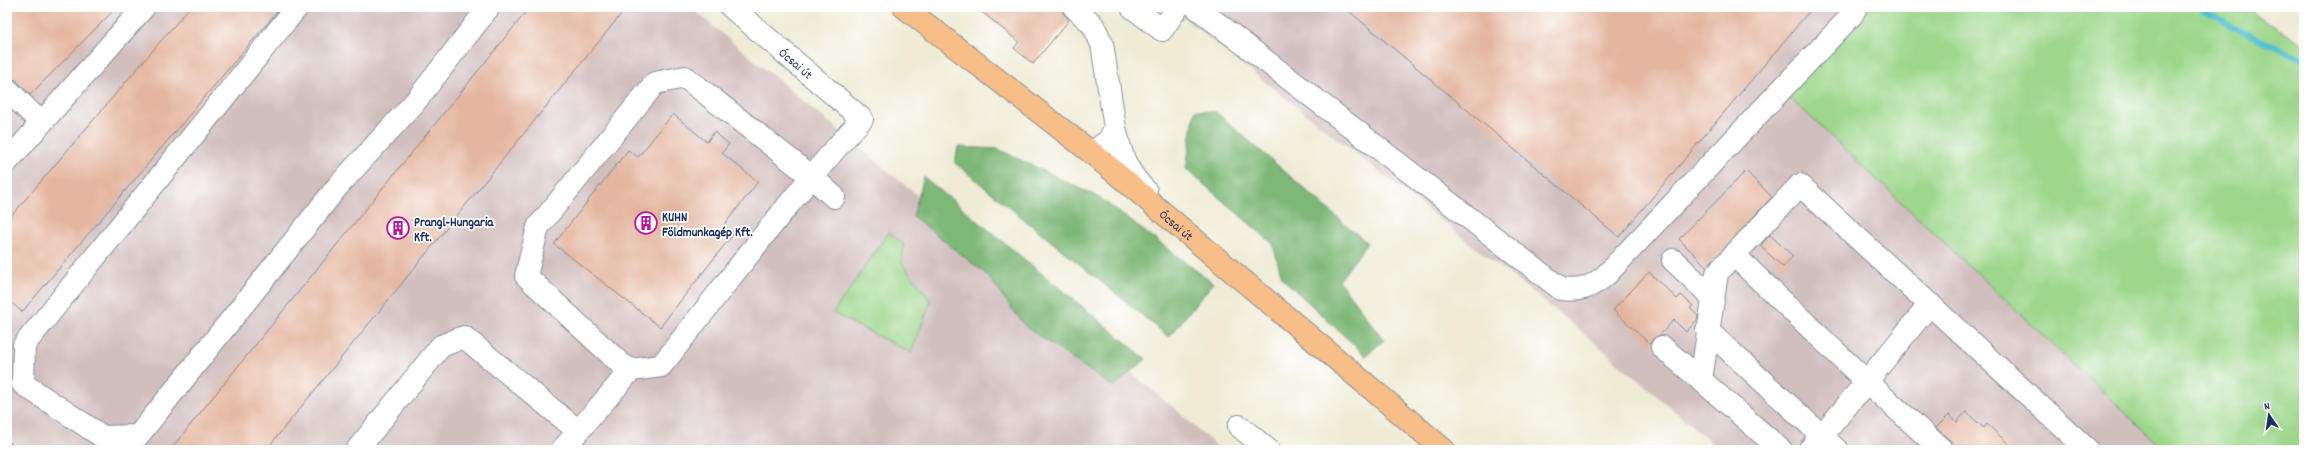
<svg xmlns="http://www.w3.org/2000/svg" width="2311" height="457" font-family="Dekko,sans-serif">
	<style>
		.industrial { fill: #d1bfbd }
		.green { fill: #9dd78b; stroke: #5c8374 }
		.forest { fill: #7eb877; stroke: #4c746a }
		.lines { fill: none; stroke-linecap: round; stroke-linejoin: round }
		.stream { stroke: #55c0d1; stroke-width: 5.5 }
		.building { fill: #e4b69f }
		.minor-casing { stroke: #858d99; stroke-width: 24 }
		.major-casing { stroke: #858d99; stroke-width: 24 }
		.minor { stroke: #fff; stroke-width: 22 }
		.major { stroke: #f7be88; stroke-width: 22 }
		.rail-casing { stroke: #1b2f5e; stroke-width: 4.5 }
		.rail { stroke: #fff; stroke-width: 3; stroke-dasharray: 9; stroke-linecap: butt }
		.labels { text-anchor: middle; stroke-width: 3.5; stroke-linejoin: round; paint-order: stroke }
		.street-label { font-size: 13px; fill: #1b2f5e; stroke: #fff }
		.poi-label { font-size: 13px; font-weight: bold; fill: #1b2f5e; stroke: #fff; text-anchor: start }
	</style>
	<rect width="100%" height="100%" fill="#fff"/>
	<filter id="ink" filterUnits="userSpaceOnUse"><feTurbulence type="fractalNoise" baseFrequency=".025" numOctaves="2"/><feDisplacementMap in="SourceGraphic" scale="8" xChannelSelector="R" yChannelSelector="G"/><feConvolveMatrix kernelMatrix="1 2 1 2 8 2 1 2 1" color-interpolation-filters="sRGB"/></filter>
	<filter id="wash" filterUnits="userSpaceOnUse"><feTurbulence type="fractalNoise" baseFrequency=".012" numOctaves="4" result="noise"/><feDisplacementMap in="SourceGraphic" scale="16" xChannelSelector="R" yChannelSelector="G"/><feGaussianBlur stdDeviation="0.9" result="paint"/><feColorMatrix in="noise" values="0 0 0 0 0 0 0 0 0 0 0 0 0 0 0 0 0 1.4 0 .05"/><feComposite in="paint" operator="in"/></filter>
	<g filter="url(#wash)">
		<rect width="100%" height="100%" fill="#efebd4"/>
		<path class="industrial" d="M7,7h683l491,407 40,36h-1214z
			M1170,7h700l-85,86 380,357h-445l-145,-124z"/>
		<path class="green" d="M1870,7h378l7,8 49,29v406h-139l-380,-357z
			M889,232l15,13 -2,18 29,38 -20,52 -78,-40z"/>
		<path class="forest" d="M1195,110l21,2 151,131 -28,38 45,59 -18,16 -84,-78 -9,-34 -87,-75z
			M958,147l40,2 102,49 113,85 -44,54 -214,-174z
			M924,177l222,182 -33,28 -87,-60 -40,-53 -73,-58z"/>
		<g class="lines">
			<path class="stream" d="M2199,7l32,19 73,34"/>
		</g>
		<g id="blocks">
			<path class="building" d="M7,7h110l-87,88 -14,-15 -9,-3z
				M190,7h91l-259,305 -15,-13v-78z
				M530,7h97l-361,443h-96z
				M976,7h82l11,13 -36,44 -19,-16 5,-6z
				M1344,7h469l-194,230z
				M673,114l34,28 7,-10 15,12 -7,9 36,29 -34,43 10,8 -74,94 -106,-83 74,-94 10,7z
				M1746,171l26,26 -65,70 -28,-28z
				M1770,235l23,21 -10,11 -23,-21z
				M1649,272l28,27 4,-4 12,11 -3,2 8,8 -1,4 -11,12 -12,-12 -14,15 -7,4 -3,5 -37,-34z
				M1966,412l18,16 3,-4 28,26h-61l-3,-9 -15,-13 13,-13 8,7z"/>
		</g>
	</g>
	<g filter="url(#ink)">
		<use href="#blocks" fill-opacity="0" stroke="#858d99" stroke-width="1"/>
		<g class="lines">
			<g class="minor-casing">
				<g id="minor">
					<path d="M297,7l-273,338 -1,39 80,53 35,-1 200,-250 77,-84 74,-95"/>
					<path id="s1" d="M731,7l131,112c-71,78 -135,164 -201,247l-30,4 -10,-6 -95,-88 12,-49 117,-144 30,-6 127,100 22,20"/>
					<path d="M1074,7l19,18 9,19 13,84 -6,12 -17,13"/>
					<path d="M1132,7l30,23 16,-23"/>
					<path d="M1196,7l365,282c19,3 31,-2 45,-14l246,-260 4,-8"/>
					<path d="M7,89l34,34"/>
					<path d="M1115,128c7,30 10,41 31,63"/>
					<path d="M7,162l137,-155"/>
					<path d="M1734,255l132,126 76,69"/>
					<path d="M1673,260l40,38"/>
					<path d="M1707,330l115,106 108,-132"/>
					<path d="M1662,347l39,33"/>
					<path d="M1239,426l29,24"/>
					<path d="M357,450l84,-104 23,-9 113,93"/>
					<path d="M562,450l69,-80"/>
					<path d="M1781,450l-80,-70 16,-107 83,-88 288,265"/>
					<path d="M1809,450l13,-14 15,14"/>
				</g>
			</g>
			<g class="major-casing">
				<g id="major">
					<path id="s2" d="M904,7l188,146 352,297"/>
				</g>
			</g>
			<use href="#minor" class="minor"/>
			<use href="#major" class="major"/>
			<g class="rail-casing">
				<path id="rail" d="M7,443l8,7"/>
			</g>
			<use href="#rail" class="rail"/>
		</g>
	</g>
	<defs>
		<g id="building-ring" transform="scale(1.15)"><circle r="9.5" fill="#fff" stroke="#b5179e" stroke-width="1.5"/><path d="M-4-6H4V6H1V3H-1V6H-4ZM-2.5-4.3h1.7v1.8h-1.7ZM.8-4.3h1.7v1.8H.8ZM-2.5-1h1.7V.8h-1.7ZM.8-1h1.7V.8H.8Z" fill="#b5179e"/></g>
	</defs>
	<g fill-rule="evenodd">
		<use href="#building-ring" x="646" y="223"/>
		<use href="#building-ring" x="398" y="228"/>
	</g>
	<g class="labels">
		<g class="street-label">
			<text dy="5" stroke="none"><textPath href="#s1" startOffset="86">Ócsai út</textPath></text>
			<text dy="5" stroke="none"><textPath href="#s2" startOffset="349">Ócsai út</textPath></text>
		</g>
		<g class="poi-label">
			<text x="662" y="221">KUHN<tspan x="662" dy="15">Földmunkagép Kft.</tspan></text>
			<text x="414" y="226">Prangl-Hungaria<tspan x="414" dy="15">Kft.</tspan></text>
		</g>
	</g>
	<rect width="2311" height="457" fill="none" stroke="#fff" stroke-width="24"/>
	<g transform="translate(2269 415) rotate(347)" stroke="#ffffff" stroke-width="3" paint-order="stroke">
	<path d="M0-3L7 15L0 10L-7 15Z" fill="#1b2f5e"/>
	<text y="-6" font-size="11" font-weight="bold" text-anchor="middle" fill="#1b2f5e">N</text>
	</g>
</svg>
